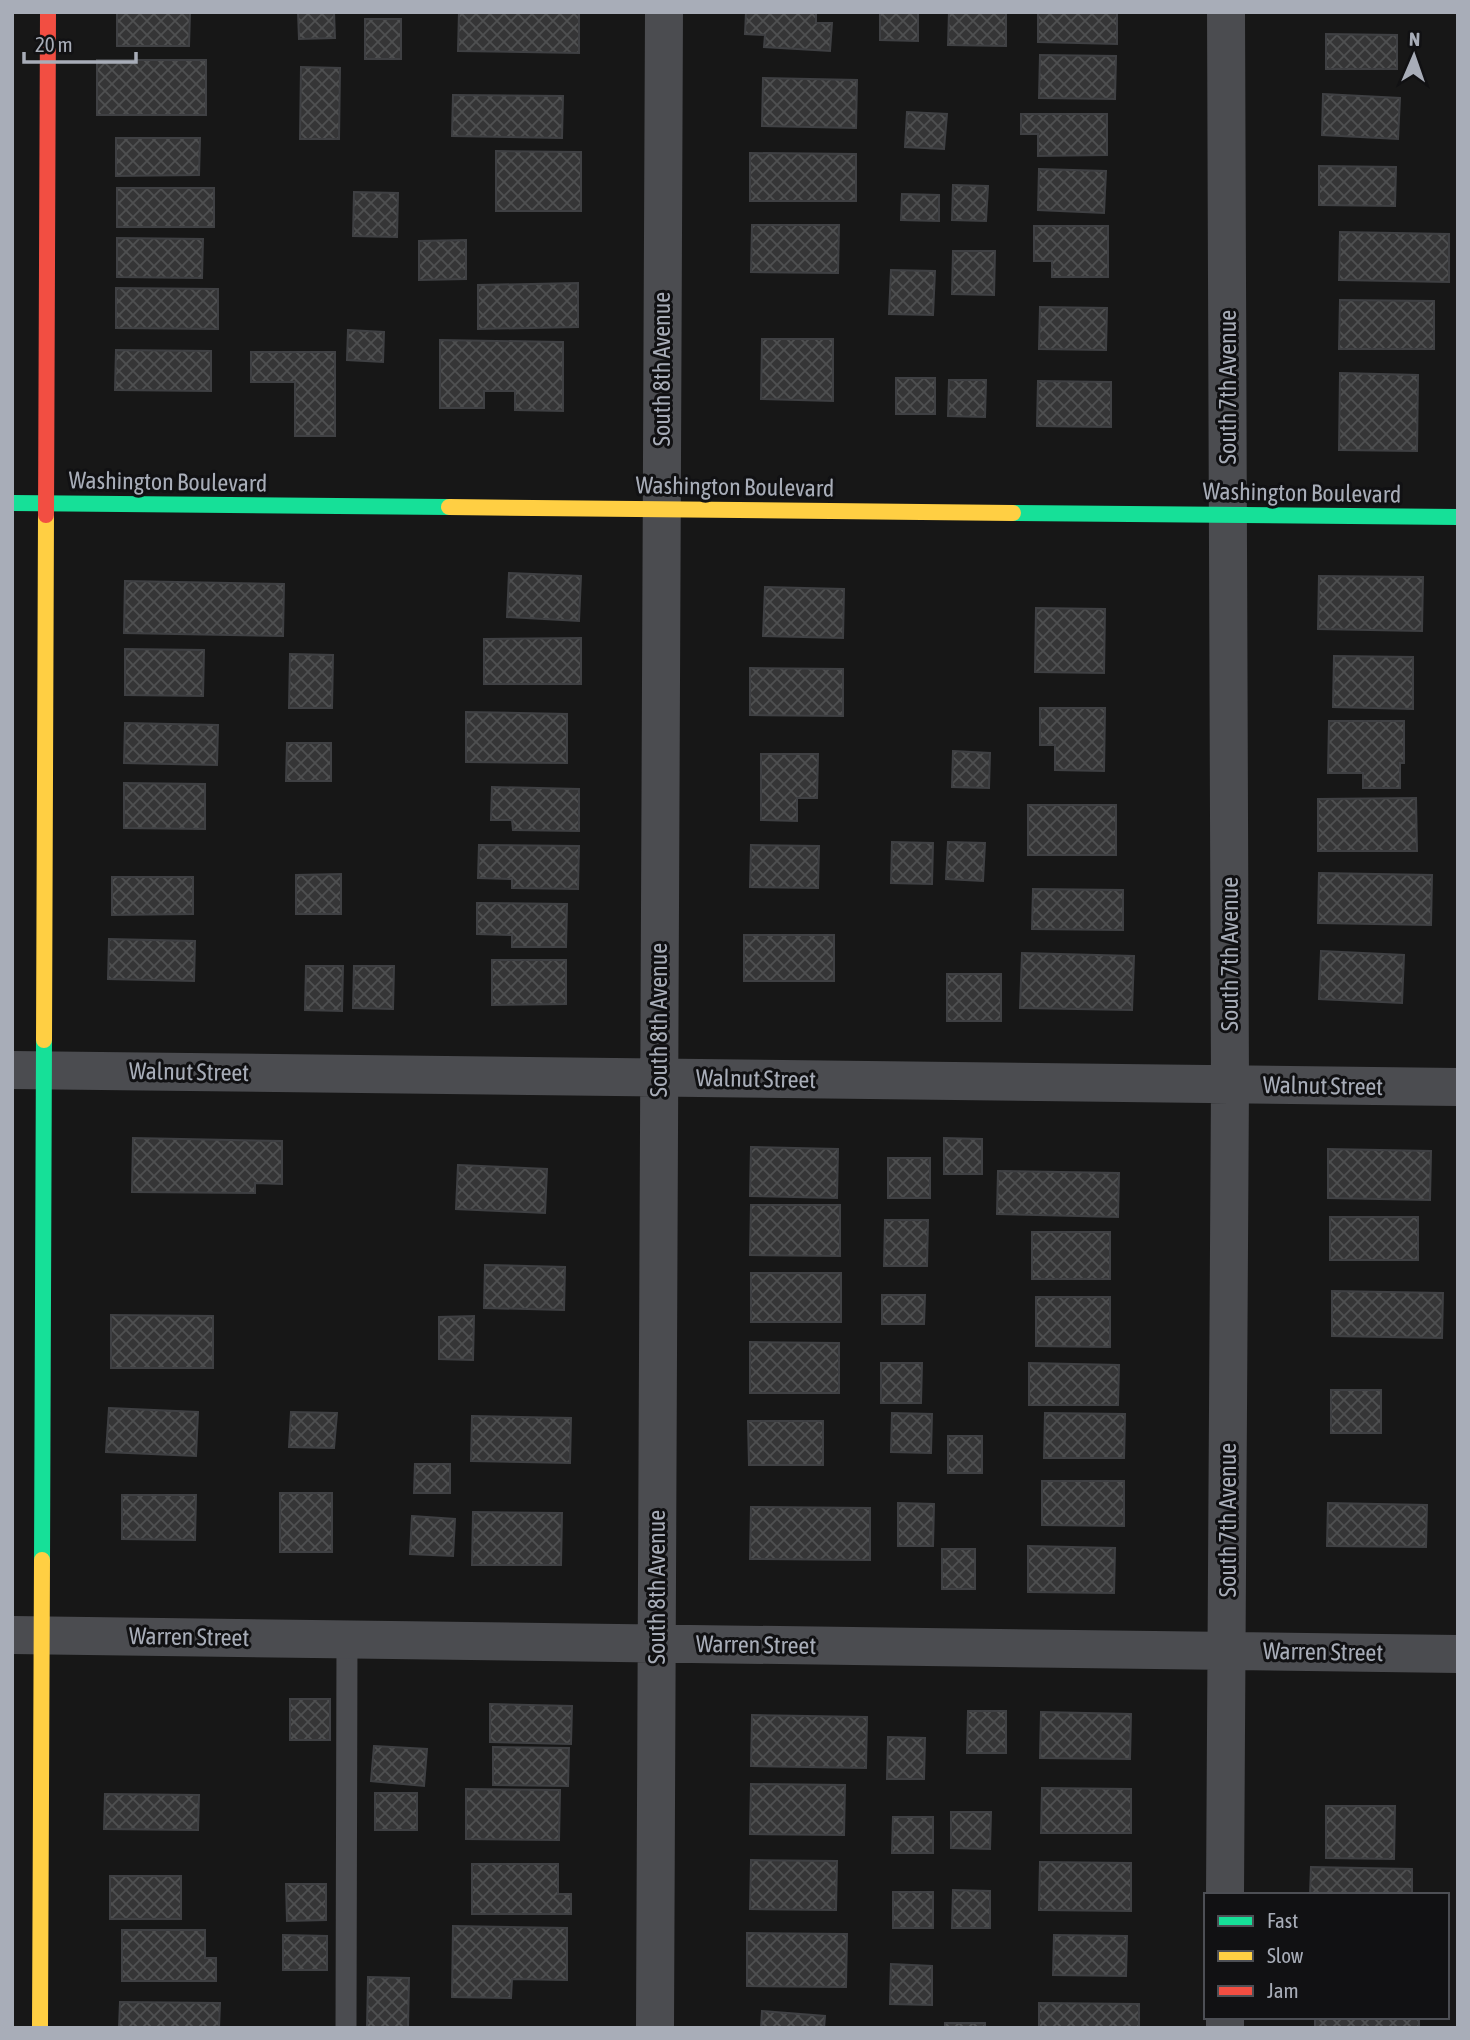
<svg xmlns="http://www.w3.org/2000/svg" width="1470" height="2040" font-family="'Asap Condensed',sans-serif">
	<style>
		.building { fill: url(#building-cross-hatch); stroke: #3f4043; stroke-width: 2 }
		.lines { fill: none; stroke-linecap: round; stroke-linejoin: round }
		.lane { stroke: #4b4c50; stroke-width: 21 }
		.street { stroke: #4b4c50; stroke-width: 38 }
		.fast { stroke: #16e098; stroke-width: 16 }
		.slow { stroke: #ffcf43; stroke-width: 16 }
		.jam { stroke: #f24e42; stroke-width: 16 }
		.labels { text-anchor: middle; stroke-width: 6; stroke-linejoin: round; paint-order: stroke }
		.street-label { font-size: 24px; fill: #a8adb8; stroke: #111113 }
	</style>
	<defs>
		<pattern id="building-cross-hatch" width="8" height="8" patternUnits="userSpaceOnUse" patternTransform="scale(1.75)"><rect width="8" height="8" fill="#353536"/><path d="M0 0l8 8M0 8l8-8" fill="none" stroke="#4f5051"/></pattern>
	</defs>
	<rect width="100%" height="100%" fill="#171717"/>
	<path class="building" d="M298,12h36l1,26 -36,1z
		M459,12h120v41l-121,-2z
		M746,12h70v11h16l-2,28 -66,-4 1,-12 -20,-1z
		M880,12h38v29l-38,-1z
		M949,12h57v34l-58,-1z
		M1038,12h79v32l-79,-2z
		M117,13h73l-1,33h-72z
		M365,19h36v40h-36z
		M1326,34l71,1v34h-71z
		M1040,55l76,1 -1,43 -76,-1z
		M97,60h109v55h-109z
		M301,67l39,1 -1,71h-39z
		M763,78l94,2 -1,48 -94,-2z
		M1323,94l77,4 -2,41 -76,-4z
		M453,95l110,1 -1,42 -110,-2z
		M907,112l40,2 -3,35 -39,-2z
		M1021,114h86v41l-69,1v-22h-17z
		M116,138h84l-1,37 -83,1z
		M496,151l85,1v59h-85z
		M750,153l106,1v47h-106z
		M1319,166l77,1 -1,39 -76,-1z
		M1039,169l67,2 -2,42 -66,-3z
		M953,185l35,1 -2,35 -34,-1z
		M117,188h97v39h-97z
		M354,192l44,1 -1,44 -44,-1z
		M902,194l37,1v26l-38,-1z
		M752,225h87l-1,48 -87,-1z
		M1034,226h74v51h-56v-16h-18z
		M1340,232l109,2v48l-110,-2z
		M117,238l86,1 -1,39 -85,-1z
		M466,240v39l-47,1v-39z
		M953,251h42l-1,44 -42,-1z
		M891,270l44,1 -2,44 -44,-1z
		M578,283v44l-100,2v-44z
		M116,288l102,1v40l-102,-1z
		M1340,300l94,1v48h-95z
		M1040,307l67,1 -1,42 -67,-1z
		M348,330l36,2 -1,30 -36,-2z
		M762,339h71v62l-72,-2z
		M440,340l123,2v69l-48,-1v-19h-31v17h-44z
		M116,350l95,1v40l-96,-1z
		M251,352h84v84h-40v-54h-44z
		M1340,373l78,2 -1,76 -78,-1z
		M896,378h39v36h-39z
		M949,380h37l-1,37 -37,-1z
		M1038,381l73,1v45l-74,-1z
		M509,573l72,3 -2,45 -72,-4z
		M1319,576l104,1 -1,54 -104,-2z
		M125,581l159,3 -1,52 -159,-3z
		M765,587l79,2 -1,49 -80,-2z
		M1036,608l69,1 -1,64 -69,-1z
		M581,638v46h-97v-45z
		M125,649l79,1 -1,46 -78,-1z
		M290,654l43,1 -1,53h-43z
		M1334,656l79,1v52l-80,-2z
		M750,668l93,1v47l-93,-1z
		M1040,708h65l-1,63 -49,-1v-25h-15z
		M466,712l101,2v49l-101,-1z
		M1329,721h75v42h-4v25h-37v-15h-35z
		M125,723l93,2 -1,40 -93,-2z
		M287,743h44v38h-45z
		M953,751l37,2 -1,35 -37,-1z
		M761,754h57l-1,44h-20v23l-36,-1z
		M124,783l81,1v45l-81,-1z
		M492,787l87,2v42l-66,-1 -1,-10h-21z
		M1416,798l1,53h-99v-52z
		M1028,805h88v50h-88z
		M892,842l41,1 -1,41 -41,-1z
		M948,842l37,1 -2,38 -37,-2z
		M479,845l100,1 -1,43 -66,-1v-9l-34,-1z
		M751,845l68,1 -1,42 -68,-1z
		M1319,873l113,2 -1,50 -113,-2z
		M341,874v40h-45v-39z
		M112,877h81v37l-81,1z
		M1033,889l90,1v40l-91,-1z
		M477,903l90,1 -1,43h-54v-12l-35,-1z
		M744,935h90v46h-90z
		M109,939l86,2 -1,40 -86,-2z
		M1321,951l83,4 -2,48 -83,-4z
		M1022,953l112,3 -2,54 -112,-2z
		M492,960h74v44l-74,1z
		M306,966h37l-1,45 -37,-1z
		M354,966h40l-1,43 -40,-1z
		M947,974h54v47h-54z
		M133,1138l149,3v43l-27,-1v10l-123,-1z
		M944,1138l38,1v35h-38z
		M751,1147l87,2 -1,49 -87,-2z
		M1328,1149l103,2 -1,49 -102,-2z
		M888,1158h42v40h-42z
		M458,1165l89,4 -2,44 -89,-4z
		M998,1171l121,2 -1,44 -121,-3z
		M751,1205h89v51l-90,-1z
		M1330,1217h88v43h-88z
		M885,1220h43l-1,46h-43z
		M1032,1232h78v47h-78z
		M485,1265l80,2 -1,43 -80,-2z
		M751,1273h90v49h-90z
		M1332,1291l111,2 -1,45 -110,-2z
		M882,1295h43l-1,29h-42z
		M1036,1297h74v50l-74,-1z
		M111,1315l102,1v52h-102z
		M474,1316l-1,44 -34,-1v-42z
		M750,1342l89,1v50h-89z
		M881,1363h41l-1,40h-40z
		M1029,1363l90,2 -1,40h-89z
		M1331,1390h50v43h-50z
		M109,1408l89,4 -2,44 -90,-4z
		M291,1412l46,1 -3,35 -45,-1z
		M892,1413l40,1 -1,39 -40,-1z
		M1045,1413l80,1 -1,44h-80z
		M472,1416l99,2 -1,45 -99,-2z
		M748,1421h75v44h-74z
		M948,1436h34v37h-34z
		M415,1464h35v29h-36z
		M1042,1481h82v45l-82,-1z
		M280,1493h52v59h-52z
		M122,1495h74l-1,45 -73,-1z
		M898,1503l36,1 -1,42h-35z
		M1328,1503l99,2 -1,42 -99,-1z
		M751,1507l119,1v52l-120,-1z
		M473,1512l89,1 -1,52h-89z
		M412,1516l43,3 -2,37 -43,-2z
		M1028,1546l87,2 -1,45 -86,-1z
		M942,1549h33v40h-33z
		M290,1699h40v41h-40z
		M490,1704l82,2 -1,38 -81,-2z
		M968,1711h38v42h-39z
		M1041,1712l90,2 -1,45 -90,-1z
		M752,1715l115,2 -1,51 -115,-2z
		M888,1737l37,1 -1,41h-37z
		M374,1746l53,3 -3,37 -53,-5z
		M493,1747l76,1 -1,38 -75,-1z
		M751,1784l94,1 -1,50 -94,-1z
		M1042,1788l89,1v44h-90z
		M466,1789l94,1 -1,50 -93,-1z
		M375,1793h42v37h-42z
		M105,1794l94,1 -1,35 -94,-1z
		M1326,1806h69l-1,53 -68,-1z
		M951,1812h40l-1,37 -39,-1z
		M893,1817h40v36h-41z
		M751,1860l86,1 -1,49 -86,-1z
		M1040,1862l91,1v48l-92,-1z
		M472,1864h86v30h13v20h-99z
		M1311,1867l101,2v26h-102z
		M110,1876h71v43h-71z
		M286,1884h40v36l-39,1z
		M953,1890l37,1v37h-38z
		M893,1892h40v36h-40z
		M453,1926l114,2v52l-55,-1 -1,19 -59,-1z
		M122,1930h83v28h11v23h-94z
		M747,1933l100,1 -1,53 -99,-1z
		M283,1935l44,1v34h-44z
		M1054,1935l73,1 -1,40 -73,-1z
		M891,1964l41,2v39l-42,-1z
		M368,1977l41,1 -1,50h-41z
		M120,2002l100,1 -1,25h-100z
		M1039,2003l100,1v24h-100z
		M762,2011l63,5 -1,12h-63z
		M1315,2017h104v11h-104z
		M945,2023h40v5h-40z"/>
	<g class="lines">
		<path class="lane" d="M346,2028l1,-389"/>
		<path class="street" d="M12,1070l1446,17
			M12,1635l1446,19
			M1225,1895l5,-810 -4,-1073
			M655,2028l9,-2016
			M1225,2028v-11"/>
		<path class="fast" d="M12,503l437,4
			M1013,513l445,4
			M42,1560l2,-520"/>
		<path class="slow" d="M449,507l564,6
			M44,1040l2,-525
			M40,2028l2,-468"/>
		<path class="jam" d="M46,515l2,-503"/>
	</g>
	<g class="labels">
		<g class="street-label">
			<text transform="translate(662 369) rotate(-90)" y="8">South 8th Avenue</text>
			<text transform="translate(1228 387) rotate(-90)" y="8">South 7th Avenue</text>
			<text transform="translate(168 482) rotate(1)" y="8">Washington Boulevard</text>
			<text transform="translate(735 487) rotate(1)" y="8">Washington Boulevard</text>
			<text transform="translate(1302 493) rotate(1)" y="8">Washington Boulevard</text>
			<text transform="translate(1230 954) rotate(-90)" y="8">South 7th Avenue</text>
			<text transform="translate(659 1020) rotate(-90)" y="8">South 8th Avenue</text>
			<text transform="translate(189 1072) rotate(1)" y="8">Walnut Street</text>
			<text transform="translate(756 1079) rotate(1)" y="8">Walnut Street</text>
			<text transform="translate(1323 1086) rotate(1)" y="8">Walnut Street</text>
			<text transform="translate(1228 1520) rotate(-90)" y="8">South 7th Avenue</text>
			<text transform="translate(657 1587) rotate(-90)" y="8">South 8th Avenue</text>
			<text transform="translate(189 1637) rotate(1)" y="8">Warren Street</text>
			<text transform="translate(756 1645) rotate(1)" y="8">Warren Street</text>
			<text transform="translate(1323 1652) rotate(1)" y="8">Warren Street</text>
		</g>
	</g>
	<rect width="1470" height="2040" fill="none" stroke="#a8adb8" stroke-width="28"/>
	<rect x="1204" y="1893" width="245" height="126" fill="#111113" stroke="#4d4f55" stroke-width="2"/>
	<rect x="1218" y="1916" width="35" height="10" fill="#16e098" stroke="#4d4f55" stroke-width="2"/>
	<text x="1267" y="1928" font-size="21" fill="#a8adb8">Fast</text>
	<rect x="1218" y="1951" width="35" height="10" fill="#ffcf43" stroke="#4d4f55" stroke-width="2"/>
	<text x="1267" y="1963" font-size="21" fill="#a8adb8">Slow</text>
	<rect x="1218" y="1986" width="35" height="10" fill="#f24e42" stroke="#4d4f55" stroke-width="2"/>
	<text x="1267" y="1998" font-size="21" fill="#a8adb8">Jam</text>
	<g transform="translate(1414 56) rotate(2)" stroke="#111113" stroke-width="5" paint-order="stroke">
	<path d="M0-5L12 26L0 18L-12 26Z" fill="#a8adb8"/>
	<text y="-10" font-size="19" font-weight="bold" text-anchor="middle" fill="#a8adb8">N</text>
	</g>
	<path d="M24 52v10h112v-10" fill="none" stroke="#a8adb8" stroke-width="3.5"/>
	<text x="35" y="52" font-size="21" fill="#a8adb8" stroke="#111113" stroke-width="5" paint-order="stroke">20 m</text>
</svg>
